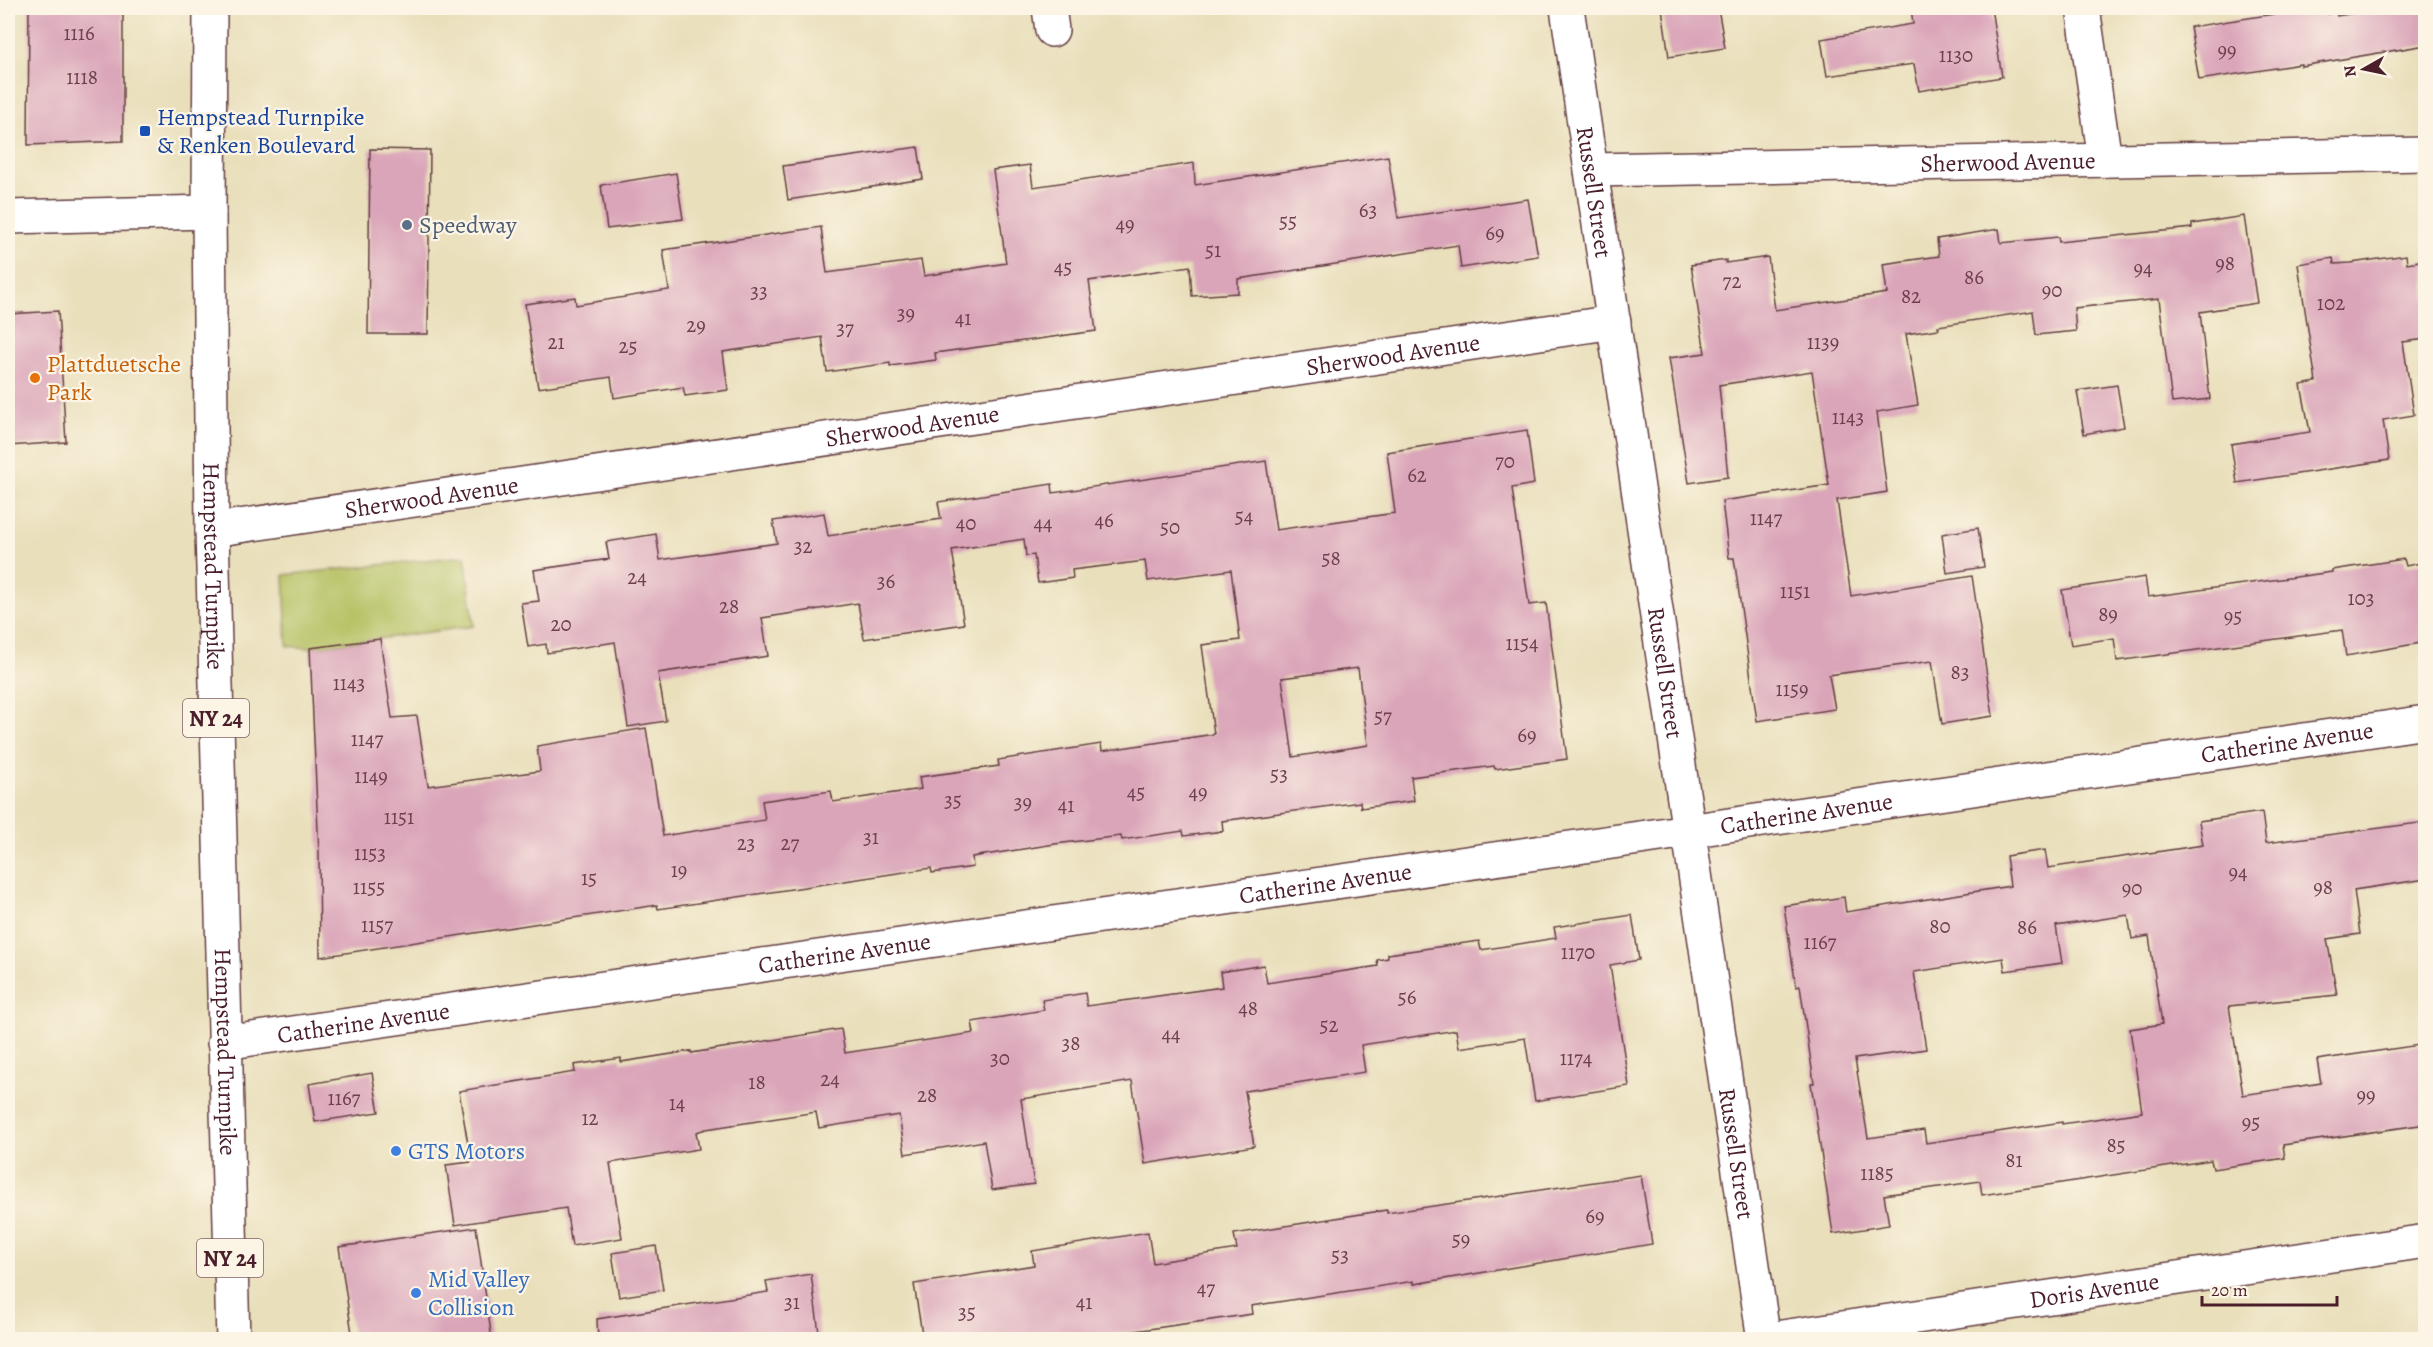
<svg xmlns="http://www.w3.org/2000/svg" width="2433" height="1347" font-family="Alegreya,serif">
	<style>
		.green { fill: #b5c163; stroke: #807047; stroke-width: 1.5 }
		.building { fill: #daa5b9; fill-rule: evenodd }
		.lines { fill: none; stroke-linecap: round; stroke-linejoin: round }
		.minor-casing { stroke: #623c41; stroke-width: 36 }
		.primary-casing { stroke: #623c41; stroke-width: 36 }
		.minor { stroke: #fff; stroke-width: 33 }
		.primary { stroke: #fff; stroke-width: 33 }
		.transit-dot { fill: #1a4fb4; stroke: #fcf5e5; stroke-width: 2 }
		.service-dot { fill: #5c6f8a; stroke: #fcf5e5; stroke-width: 2 }
		.food-dot { fill: #e8710a; stroke: #fcf5e5; stroke-width: 2 }
		.shop-dot { fill: #3f7fe0; stroke: #fcf5e5; stroke-width: 2 }
		.labels { text-anchor: middle; stroke-width: 4.5; stroke-linejoin: round; paint-order: stroke }
		.number-label { font-size: 21px; fill: #6e404e }
		.shield { fill: #fcf5e5; stroke: #7f5f63; stroke-width: 1.5 }
		.shield-label { font-size: 22px; font-weight: bold; fill: #4a1f2b }
		.transit-label { font-size: 24px; fill: #164399; stroke: #fcf5e5; text-anchor: start }
		.street-label { font-size: 24px; fill: #4a1f2b; stroke: #fcf5e5 }
		.service-label { font-size: 24px; fill: #4e5e75; stroke: #fcf5e5; text-anchor: start }
		.food-label { font-size: 24px; fill: #c56008; stroke: #fcf5e5; text-anchor: start }
		.shop-label { font-size: 24px; fill: #366cbe; stroke: #fcf5e5; text-anchor: start }
	</style>
	<rect width="100%" height="100%" fill="#fcf5e5"/>
	<filter id="ink" filterUnits="userSpaceOnUse"><feTurbulence type="fractalNoise" baseFrequency=".0167" numOctaves="2"/><feDisplacementMap in="SourceGraphic" scale="12" xChannelSelector="R" yChannelSelector="G"/><feConvolveMatrix kernelMatrix="1 2 1 2 8 2 1 2 1" color-interpolation-filters="sRGB"/></filter>
	<filter id="wash" filterUnits="userSpaceOnUse"><feTurbulence type="fractalNoise" baseFrequency=".008" numOctaves="4" result="noise"/><feDisplacementMap in="SourceGraphic" scale="24" xChannelSelector="R" yChannelSelector="G"/><feGaussianBlur stdDeviation="1.35" result="paint"/><feColorMatrix in="noise" values="0 0 0 0 0 0 0 0 0 0 0 0 0 0 0 0 0 1.4 0 .05"/><feComposite in="paint" operator="in"/></filter>
	<g filter="url(#wash)">
		<rect width="100%" height="100%" fill="#e9dfbb"/>
		<path class="green" d="M465,556l9,70 -164,22 -23,-2 -3,-71z"/>
		<g id="blocks">
			<path class="building" d="M29,8h94v133l-95,4z
				M1662,8h56l7,40 -56,9z
				M1911,8h80l11,69 -83,14 -5,-27 -87,12 -6,-37 92,-15z
				M2313,8h14l1,6 8,-2 1,4 49,-8h40v37l-125,21v-2l-102,16 -9,-53z
				M918,147l5,32 -135,21 -5,-34z
				M370,149l60,1 -2,184h-60z
				M1388,156l10,62 130,-19 10,57 -77,12 -3,-23 -220,34v14l-46,3 -2,-30 -101,15 7,50 -161,22 1,7 -46,6v-3l-63,9 -5,-35 -99,15 5,38 -43,6 -2,-9 -69,11 -3,-21 -73,11 -13,-84 50,-7 1,8 93,-15 -6,-40 158,-23 6,46 94,-13 3,16 82,-13 -13,-93 37,-5 3,22 161,-24 1,22z
				M676,173l7,46 -76,10 -6,-44z
				M2244,216l13,87 -57,9 10,87 -38,4 -13,-104 -85,9 2,23 -40,4 -3,-24 -95,15 1,3 -33,5 12,71 -41,7 10,80 -50,8 14,96 121,-20 21,140 -51,8 -10,-63 -103,14 6,34 -78,12 -23,-163h-5l-7,-57 107,-16 -17,-114 -93,14 9,92 -39,6 -20,-125 36,-5 -14,-88 35,-5v3l42,-6 7,53 112,-17 -4,-29 56,-8 -2,-17 62,-10 2,14 57,-6 1,5 133,-14v-4z
				M2406,255l1,8 19,-3v79l-23,3 11,73 -31,5 6,40 -152,23 -6,-39 79,-12 -9,-47 15,-3 -18,-118 35,-6 1,6 17,-1z
				M58,311l8,131 -58,4v-132z
				M2117,385l7,42 -40,7 -7,-43z
				M1527,430l7,54 -22,4 17,117 17,-2 21,156 -72,10 -1,-3 -83,11 3,24 -53,7 -1,-6 -138,19 1,10 -39,5 -1,-5 -61,9 -1,-4 -66,8 -83,13 1,10 -41,6 -1,-5 -273,41 -1,-4 -337,52 -1,-103 -9,-206 70,-9 12,79 25,-2 11,70 112,-15 -3,-25 109,-18 17,108 102,-16 -3,-19 69,-10 2,11 88,-13 -2,-12 80,-11 -1,-6 103,-16 1,7 112,-17 -12,-89 38,-5 -9,-70 -83,11 -3,-20 -73,9 1,8 -35,5 -4,-28 -8,1 -2,-17 -72,11 12,74 -100,15 -6,-36 -96,15 6,38 -110,17 8,48 -38,6 -13,-85 -68,11 -1,-9 -18,3 -7,-44 18,-2 -5,-31 75,-11 -3,-17 50,-8 4,26 117,-17 -4,-22 51,-8 4,23 113,-17 -3,-17 114,-18 1,9 213,-32 10,69 119,-17 -8,-61zM1358,668l10,77 -75,12 -11,-79z
				M1978,528l6,39 -37,6 -5,-39z
				M2404,559l2,7 20,-4v80l-80,14 -4,-26 -225,31 -3,-23 -43,7 -9,-55 83,-13 3,20 184,-25v-2z
				M2262,812l4,31 160,-21v57l-72,11 6,44 -33,5 10,56 -108,11 14,89 78,-12 -4,-23 109,-16v80l-143,21 2,13 -72,11 -2,-9 -229,35 -2,-14 -96,14 5,30 -56,9 -22,-151h3l-14,-97 -4,1 -12,-81 60,-9 2,15 164,-26 -4,-30 39,-6 3,18 155,-23 -4,-24zM2128,915l4,24 17,-3 13,88 -32,5 12,83 -80,12v-2l-136,21 -2,-13 -56,8 -13,-79 71,-10 -12,-77 89,-14 2,13 57,-8 -6,-37z
				M1632,915l7,45 -29,5 19,121 -94,15 -10,-63 -66,10 -3,-18 -95,15 4,27 -120,19 9,55 -109,18 -13,-83 -111,18 13,85 -42,6 -8,-49 -79,13 -6,-39 -80,13 -3,-16 -110,17 -10,3 3,17 -89,14 12,75 -50,8 -6,-38 -111,17 -9,-60 25,-3 -12,-71 116,-19 -1,-7 47,-7v4l70,-11v2l150,-24 4,24 129,-20 -2,-11 72,-12 -2,-10 43,-7 2,13 135,-19 -2,-15 44,-7 3,18 111,-17 -1,-6 11,-2v-4l91,-13 2,9 75,-12 -2,-11z
				M372,1073l7,39 -64,10 -6,-38z
				M1641,1175l11,69 -238,40v-3l-163,25 1,8 -179,26h-150l-9,-56 120,-19 -2,-14 116,-19 5,31 84,-14 -3,-15 153,-24v3z
				M476,1227l16,113h-139l-14,-93z
				M656,1246l7,44 -44,7 -7,-44z
				M811,1274l9,66h-222l-1,-21 171,-27 -2,-11z"/>
		</g>
	</g>
	<g filter="url(#ink)">
		<use href="#blocks" fill-opacity="0" stroke="#623c41" stroke-width="1.5"/>
		<g class="lines">
			<g class="minor-casing">
				<g id="minor">
					<path d="M1049,8l3,22"/>
					<path id="s1" d="M1567,8l197,1332"/>
					<path d="M2083,8l22,152"/>
					<path id="s2" d="M1591,170l835,-16"/>
					<path d="M8,217l201,-5"/>
					<path id="s3" d="M212,530l1402,-208"/>
					<path id="s4" d="M224,1043l1464,-212 738,-109"/>
					<path id="s5" d="M1762,1340l664,-99"/>
				</g>
			</g>
			<g class="primary-casing">
				<g id="primary">
					<path id="s6" d="M210,8l-1,204 3,318 21,810"/>
				</g>
			</g>
			<use href="#minor" class="minor"/>
			<use href="#primary" class="primary"/>
		</g>
	</g>
	<rect class="transit-dot" x="139" y="125" width="12" height="12" rx="3"/>
	<circle class="service-dot" cx="407" cy="225" r="6"/>
	<circle class="food-dot" cx="35" cy="378" r="6"/>
	<g class="shop-dot">
		<circle cx="396" cy="1151" r="6"/>
		<circle cx="416" cy="1293" r="6"/>
	</g>
	<g class="labels">
		<g class="number-label">
			<text x="79" y="40">1116</text>
			<text x="2227" y="57">99</text>
			<text x="1956" y="62">1130</text>
			<text x="82" y="84">1118</text>
			<text x="1368" y="217">63</text>
			<text x="1288" y="228">55</text>
			<text x="1125" y="231">49</text>
			<text x="1495" y="240">69</text>
			<text x="1213" y="257">51</text>
			<text x="2225" y="270">98</text>
			<text x="1063" y="274">45</text>
			<text x="2143" y="275">94</text>
			<text x="1974" y="284">86</text>
			<text x="1732" y="288">72</text>
			<text x="2052" y="297">90</text>
			<text x="759" y="298">33</text>
			<text x="1911" y="303">82</text>
			<text x="2331" y="310">102</text>
			<text x="906" y="320">39</text>
			<text x="963" y="325">41</text>
			<text x="696" y="332">29</text>
			<text x="845" y="335">37</text>
			<text x="556" y="349">21</text>
			<text x="1823" y="349">1139</text>
			<text x="628" y="353">25</text>
			<text x="1848" y="424">1143</text>
			<text x="1505" y="468">70</text>
			<text x="1417" y="482">62</text>
			<text x="1244" y="523">54</text>
			<text x="1766" y="525">1147</text>
			<text x="1104" y="527">46</text>
			<text x="966" y="530">40</text>
			<text x="1043" y="530">44</text>
			<text x="1170" y="534">50</text>
			<text x="803" y="553">32</text>
			<text x="1331" y="565">58</text>
			<text x="637" y="584">24</text>
			<text x="886" y="588">36</text>
			<text x="1795" y="598">1151</text>
			<text x="2361" y="605">103</text>
			<text x="729" y="613">28</text>
			<text x="2108" y="621">89</text>
			<text x="2233" y="623">95</text>
			<text x="561" y="631">20</text>
			<text x="1522" y="650">1154</text>
			<text x="1960" y="679">83</text>
			<text x="349" y="690">1143</text>
			<text x="1792" y="696">1159</text>
			<text x="1383" y="723">57</text>
			<text x="1527" y="742">69</text>
			<text x="367" y="746">1147</text>
			<text x="1279" y="781">53</text>
			<text x="371" y="783">1149</text>
			<text x="1136" y="799">45</text>
			<text x="1198" y="799">49</text>
			<text x="953" y="807">35</text>
			<text x="1023" y="809">39</text>
			<text x="1066" y="812">41</text>
			<text x="399" y="824">1151</text>
			<text x="871" y="844">31</text>
			<text x="746" y="850">23</text>
			<text x="790" y="850">27</text>
			<text x="370" y="860">1153</text>
			<text x="679" y="877">19</text>
			<text x="2238" y="879">94</text>
			<text x="589" y="885">15</text>
			<text x="369" y="894">1155</text>
			<text x="2323" y="894">98</text>
			<text x="2132" y="895">90</text>
			<text x="377" y="932">1157</text>
			<text x="1940" y="933">80</text>
			<text x="2027" y="934">86</text>
			<text x="1820" y="949">1167</text>
			<text x="1578" y="959">1170</text>
			<text x="1407" y="1004">56</text>
			<text x="1248" y="1015">48</text>
			<text x="1329" y="1032">52</text>
			<text x="1171" y="1041">44</text>
			<text x="1071" y="1050">38</text>
			<text x="1000" y="1065">30</text>
			<text x="1576" y="1065">1174</text>
			<text x="830" y="1086">24</text>
			<text x="757" y="1089">18</text>
			<text x="927" y="1102">28</text>
			<text x="2366" y="1102">99</text>
			<text x="344" y="1105">1167</text>
			<text x="677" y="1110">14</text>
			<text x="590" y="1125">12</text>
			<text x="2251" y="1129">95</text>
			<text x="2116" y="1152">85</text>
			<text x="2014" y="1167">81</text>
			<text x="1877" y="1180">1185</text>
			<text x="1595" y="1223">69</text>
			<text x="1461" y="1246">59</text>
			<text x="1340" y="1262">53</text>
			<text x="1206" y="1295">47</text>
			<text x="792" y="1309">31</text>
			<text x="1084" y="1309">41</text>
			<text x="967" y="1319">35</text>
		</g>
		<g class="shield">
			<rect x="183" y="699" width="66" height="38" rx="4.5"/>
			<rect x="197" y="1239" width="66" height="38" rx="4.5"/>
		</g>
		<g class="shield-label">
			<text x="216" y="726">NY 24</text>
			<text x="230" y="1266">NY 24</text>
		</g>
		<g class="transit-label">
			<text x="157" y="125">Hempstead Turnpike<tspan x="157" dy="28">&amp; Renken Boulevard</tspan></text>
		</g>
		<g class="street-label">
			<text dy="8" stroke="none"><textPath href="#s2" startOffset="417">Sherwood Avenue</textPath></text>
			<text dy="8" stroke="none"><textPath href="#s1" startOffset="186">Russell Street</textPath></text>
			<text dy="8" stroke="none"><textPath href="#s3" startOffset="1194">Sherwood Avenue</textPath></text>
			<text dy="8" stroke="none"><textPath href="#s3" startOffset="708">Sherwood Avenue</textPath></text>
			<text dy="8" stroke="none"><textPath href="#s3" startOffset="222">Sherwood Avenue</textPath></text>
			<text dy="8" stroke="none"><textPath href="#s6" startOffset="558">Hempstead Turnpike</textPath></text>
			<text dy="8" stroke="none"><textPath href="#s1" startOffset="672">Russell Street</textPath></text>
			<text dy="8" stroke="none"><textPath href="#s4" startOffset="2085">Catherine Avenue</textPath></text>
			<text dy="8" stroke="none"><textPath href="#s4" startOffset="1599">Catherine Avenue</textPath></text>
			<text dy="8" stroke="none"><textPath href="#s4" startOffset="1113">Catherine Avenue</textPath></text>
			<text dy="8" stroke="none"><textPath href="#s4" startOffset="627">Catherine Avenue</textPath></text>
			<text dy="8" stroke="none"><textPath href="#s4" startOffset="141">Catherine Avenue</textPath></text>
			<text dy="8" stroke="none"><textPath href="#s6" startOffset="1044">Hempstead Turnpike</textPath></text>
			<text dy="8" stroke="none"><textPath href="#s1" startOffset="1158">Russell Street</textPath></text>
			<text dy="8" stroke="none"><textPath href="#s5" startOffset="336">Doris Avenue</textPath></text>
		</g>
		<g class="service-label">
			<text x="419" y="233">Speedway</text>
		</g>
		<g class="food-label">
			<text x="47" y="372">Plattduetsche<tspan x="47" dy="28">Park</tspan></text>
		</g>
		<g class="shop-label">
			<text x="408" y="1159">GTS Motors</text>
			<text x="428" y="1287">Mid Valley<tspan x="428" dy="28">Collision</tspan></text>
		</g>
	</g>
	<rect width="2433" height="1347" fill="none" stroke="#fcf5e5" stroke-width="30"/>
	<g transform="translate(2364 69) rotate(261)" stroke="#fcf5e5" stroke-width="4.5" paint-order="stroke">
	<path d="M0-4.5L10 22L0 15L-10 22Z" fill="#4a1f2b"/>
	<text y="-9" font-size="16" font-weight="bold" text-anchor="middle" fill="#4a1f2b">N</text>
	</g>
	<path d="M2202 1296v9h135v-9" fill="none" stroke="#4a1f2b" stroke-width="3"/>
	<text x="2211" y="1296" font-size="18" fill="#4a1f2b" stroke="#fcf5e5" stroke-width="4.5" paint-order="stroke">20 m</text>
</svg>
